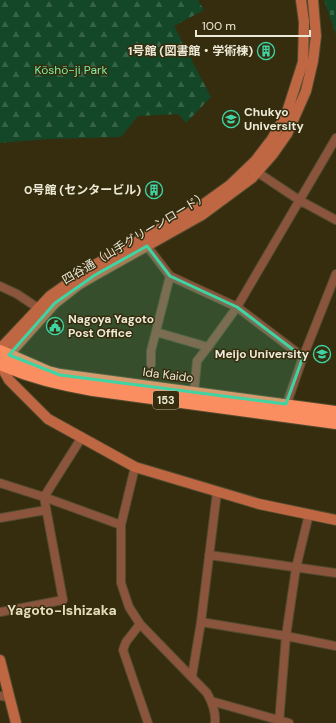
<svg xmlns="http://www.w3.org/2000/svg" width="336" height="723" font-family="'DM Sans','Noto Sans JP',sans-serif">
	<style>
		.forest { fill: url(#forest-firs) }
		.cemetery { fill: url(#cemetery-stones) }
		.lines { fill: none; stroke-linecap: round; stroke-linejoin: round }
		.street-casing { stroke: #524b2e; stroke-width: 10 }
		.secondary-casing { stroke: #524b2e; stroke-width: 12 }
		.highway-casing { stroke: #524b2e; stroke-width: 14 }
		.street { stroke: #8b543d; stroke-width: 8 }
		.secondary { stroke: #bf6742; stroke-width: 10 }
		.highway { stroke: #fb8e60; stroke-width: 12 }
		.marked { fill: #3ed4a3; fill-opacity: 0.2; stroke: #3ed4a3; stroke-width: 3; stroke-linejoin: round }
		.labels { text-anchor: middle; stroke-width: 3; stroke-linejoin: round; paint-order: stroke }
		.shield { fill: #352d0e; stroke: #b6b19b; stroke-width: 1 }
		.shield-label { font-size: 11px; font-weight: bold; fill: #ede9d7 }
		.poi-label { font-size: 12px; font-weight: bold; fill: #ede9d7; stroke: #352d0e; text-anchor: end }
		.park-label { font-size: 12px; fill: #7af0a4; stroke: #352d0e }
		.street-label { font-size: 12px; fill: #ede9d7; stroke: #352d0e }
		.quarter-label { font-size: 14px; font-weight: bold; fill: #e6ddb9; stroke: #352d0e }
	</style>
	<defs>
		<pattern id="forest-firs" width="22" height="20" patternUnits="userSpaceOnUse"><rect width="22" height="20" fill="#134728"/><path d="M5 1l3.5 6h-7zM16 11l3.5 6h-7z" fill="#366246"/></pattern>
		<pattern id="cemetery-stones" width="16" height="16" patternUnits="userSpaceOnUse"><rect width="16" height="16" fill="#134728"/><path d="M2 7V4a2 2 0 0 1 4 0v3zM10 15v-3a2 2 0 0 1 4 0v3z" fill="#366246"/></pattern>
	</defs>
	<rect width="100%" height="100%" fill="#352d0e"/>
	<path class="forest" d="M0,0h198l6,10 -30,16 37,71 -25,26 -8,-9 -40,2 -17,21 -74,2 -47,4z"/>
	<path class="cemetery" d="M324,0h12v35z"/>
	<g class="lines">
		<g class="street-casing">
			<path id="street" d="M257,172l42,28 37,20
				M147,246l23,30 67,31 66,50
				M0,286l17,8 21,14
				M156,332l52,15 29,-40 99,-169
				M151,364v-13l19,-75
				M194,393l3,-32 11,-14
				M285,409l18,-52 33,-83
				M135,467l-14,58v58l8,24 11,17 67,69c5,9 9,20 8,30
				M0,483l44,14 77,28
				M0,518l46,-8
				M209,555l127,18
				M0,612l63,-12 -19,-103 38,-60
				M201,622l85,14 50,10
				M140,624l-14,18 -3,8 25,73
				M192,676l9,-54 16,-130
				M0,696l9,1
				M211,701l78,22
				M279,723l7,-87 10,-68 13,-54"/>
		</g>
		<g class="secondary-casing">
			<path id="secondary" d="M0,349l50,-53 41,-29 107,-59 32,-23 26,-25 16,-21 14,-24 17,-53 1,-40 -3,-22
				M4,360l51,-57 23,-18 17,-10 107,-60 50,-37 21,-24 14,-20 19,-43 7,-30 3,-25 -3,-36
				M0,364l9,16 39,39 87,48 124,37 77,16
				M0,660l16,63"/>
		</g>
		<g class="highway-casing">
			<path id="highway" d="M0,351l48,21 12,3 276,37
				M0,364c32,14 59,20 93,26l243,33"/>
		</g>
		<use href="#street" class="street"/>
		<use href="#secondary" class="secondary"/>
		<use href="#highway" class="highway"/>
	</g>
	<path class="marked" d="M147,246l23,30 67,31 66,50 -17,47 -226,-29 -51,-20 46,-52 40,-28z"/>
	<defs>
		<g id="building-ring" transform="scale(0.9)"><circle r="9.5" fill="#352d0e" stroke="#3ed4a3" stroke-width="1.5"/><path d="M-4-6H4V6H1V3H-1V6H-4ZM-2.5-4.3h1.7v1.8h-1.7ZM.8-4.3h1.7v1.8H.8ZM-2.5-1h1.7V.8h-1.7ZM.8-1h1.7V.8H.8Z" fill="#3ed4a3"/></g>
		<g id="university-ring" transform="scale(0.9)"><circle r="9.5" fill="#352d0e" stroke="#3ed4a3" stroke-width="1.5"/><path d="M0-5L7-2L0 1L-7-2ZM-4 1L0 2.5L4 1V4Q0 6-4 4Z" fill="#3ed4a3"/></g>
		<g id="civic-ring" transform="scale(0.9)"><circle r="9.5" fill="#352d0e" stroke="#3ed4a3" stroke-width="1.5"/><path d="M-.6-6.5H3V-4.5H.6V-3L4-1V1h2V6H-6V1h2V-1L-.6-3ZM-1.2 2.5V6h2.4V2.5Z" fill="#3ed4a3"/></g>
	</defs>
	<g fill-rule="evenodd">
		<use href="#building-ring" x="266" y="51"/>
		<use href="#university-ring" x="231" y="119"/>
		<use href="#building-ring" x="154" y="190"/>
		<use href="#civic-ring" x="55" y="326"/>
		<use href="#university-ring" x="322" y="354"/>
	</g>
	<g class="labels">
		<rect class="shield" x="153" y="391" width="26" height="18" rx="3"/>
		<g class="shield-label">
			<text x="166" y="404">153</text>
		</g>
		<g class="poi-label">
			<text x="253" y="55">1号館 (図書館・学術棟)</text>
			<text x="244" y="116" text-anchor="start">Chukyo<tspan x="244" dy="14">University</tspan></text>
			<text x="141" y="194">0号館 (センタービル)</text>
			<text x="68" y="323" text-anchor="start">Nagoya Yagoto<tspan x="68" dy="14">Post Office</tspan></text>
			<text x="309" y="358">Meijo University</text>
		</g>
		<g class="park-label">
			<text x="71" y="74">Kōshō-ji Park</text>
		</g>
		<g class="street-label">
			<text transform="translate(135 238) rotate(-31)" y="4">四谷通（山手グリーンロード）</text>
			<text transform="translate(168 375) rotate(7)" y="4">Ida Kaido</text>
		</g>
		<g class="quarter-label">
			<text x="62" y="615">Yagoto-Ishizaka</text>
		</g>
	</g>
	<path d="M196 30v6h114v-6" fill="none" stroke="#ede9d7" stroke-width="2"/>
	<text x="202" y="30" font-size="12" fill="#ede9d7" stroke="#352d0e" stroke-width="3" paint-order="stroke">100 m</text>
</svg>
